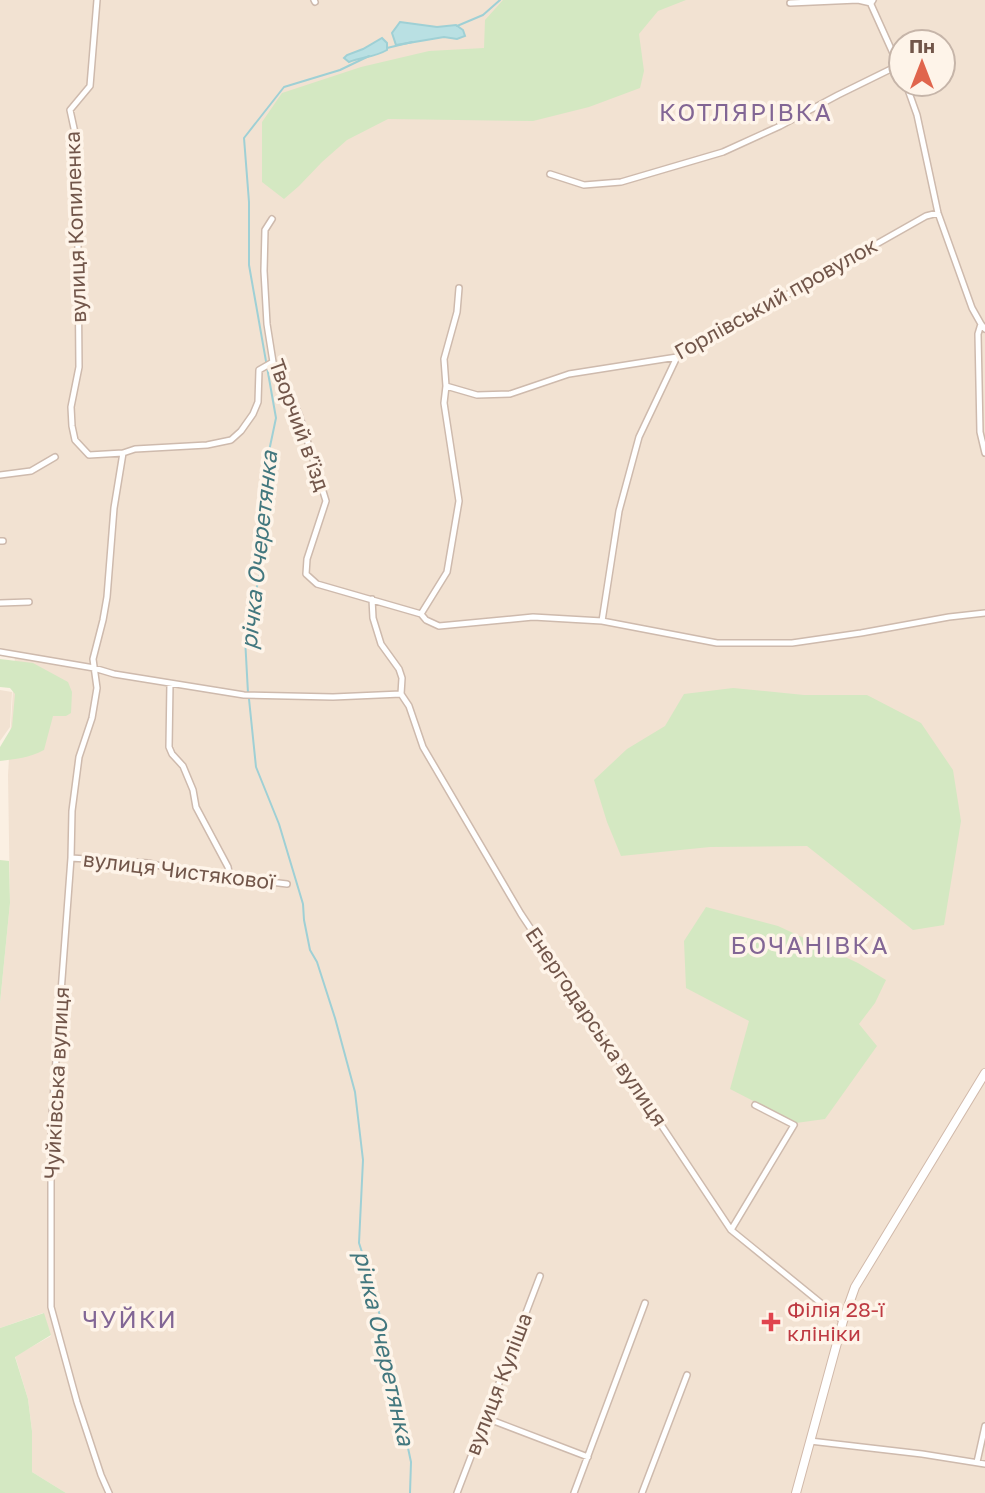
<svg xmlns="http://www.w3.org/2000/svg" width="985" height="1493" font-family="'Golos Text',sans-serif">
	<style>
		.residential { fill: #f2e2d2; fill-rule: evenodd }
		.green { fill: #d4e8c2 }
		.water { fill: #b9e0e3; stroke: #9fd0d5; stroke-width: 2 }
		.lines { fill: none; stroke-linecap: round; stroke-linejoin: round }
		.stream { stroke: #9fd0d5; stroke-width: 2 }
		.street-casing { stroke: #cebaad; stroke-width: 8 }
		.secondary-casing { stroke: #d1b9aa; stroke-width: 10 }
		.street { stroke: #fff; stroke-width: 5 }
		.secondary { stroke: #fff; stroke-width: 8 }
		.health-dot { fill: #e0444e; stroke: #fef4e9; stroke-width: 2.5 }
		.labels { text-anchor: middle; stroke-width: 7; stroke-linejoin: round; paint-order: stroke }
		.street-label { font-size: 21px; fill: #72564a; stroke: #fef4e9 }
		.health-label { font-size: 21px; fill: #be3a42; stroke: #fef4e9; text-anchor: start }
		.water-label { font-size: 23px; font-style: italic; fill: #42777e; stroke: #fef4e9 }
		.quarter-label { font-size: 24px; letter-spacing: 2px; fill: #826695; stroke: #fef4e9 }
	</style>
	<rect width="100%" height="100%" fill="#fbf0e3"/>
	<path class="residential" d="M0,0h985v1493h-919l-34,-21v-41l-4,-32 -13,-43 36,-20 -8,-23 -43,15v-325l10,-100 -2,-128 7,-120 -15,-2zM901,42h42v42h-42z
		M0,690l12,2 -2,35 -10,14z"/>
	<path class="green" d="M503,0h183l-28,11 -19,23 5,37 -4,17 -51,19 -56,14 -145,-2 -41,21 -25,22 -23,24 -15,13 -22,-17v-60l20,-29 79,-26 68,-16 55,-3 1,-28z
		M0,659l33,4 35,19 4,10 -1,21 -5,3h-13l-9,34c-15,8 -28,9 -44,11v-14l12,-20 3,-33 -5,-6 -10,-1z
		M733,688l71,7h63l54,28 32,47 8,51 -17,104 -31,5 -106,-84 -97,1 -89,9 -14,-34 -13,-42 33,-31 38,-23 19,-32z
		M0,860l9,1 1,42 -10,100z
		M706,907l72,19 80,37 28,17 -11,23 -16,21 18,22 -52,73 -29,4 -66,-34 19,-68 -63,-33 -2,-47z
		M44,1313l7,22 -36,22 13,42 4,32v41l34,21h-66v-165z"/>
	<path class="water" d="M400,22l37,5 19,-2 7,5 2,6 -8,3 -13,-2 -48,8 -4,-12z
		M382,38l5,5v7c-12,7 -25,7 -38,12l-5,-4 3,-3 16,-6z"/>
	<g class="lines">
		<path class="stream" d="M457,26l26,-11 17,-15
			M387,48l25,-6
			M248,693l-3,-55 17,-73 6,-109 8,-38 -27,-153v-63l-5,-64 40,-51 56,-17 29,-14
			M249,699l7,68 23,57 24,80 1,16 6,30 7,12 18,56 20,74 8,68 -4,83 15,46 37,173 -1,31"/>
		<g class="street-casing">
			<path id="street" d="M97,0l-7,86 -20,24 7,32 2,225 -8,40 1,19 3,14 14,15 34,-2 12,-4 72,-4 24,-5 10,-9 12,-17 5,-12 1,-32 14,-8
				M314,0l1,2
				M869,0l32,71
				M790,3l68,-3 13,3 2,-3
				M906,84l11,31 21,98 34,95 9,16 4,5
				M550,174l34,11 37,-3 102,-30 57,-26 58,-31 61,-30
				M272,219l-7,11 -1,41 3,53 6,38 26,52 27,87 -19,58 -1,15 11,10 104,30 5,6 13,6 94,-9 69,4 115,22h75l69,-10 88,-16 36,-4
				M981,324l-3,10 2,98 5,21
				M446,386l31,9 33,-1 59,-20 108,-17 249,-141 12,-3
				M0,475l31,-4 24,-14
				M0,541h3
				M372,599l1,19 8,26 18,25 3,9 -1,16 8,12 14,41 98,167 210,316 112,91
				M0,603l29,-1
				M421,614l26,-42 12,-71 -15,-98 2,-17 -2,-27 13,-47 2,-24
				M602,621l17,-110 20,-74 38,-80
				M0,652l94,16 20,6 130,21 89,2 68,-3
				M170,683l-1,64 3,7 11,12 10,24 3,17 32,60 2,10
				M71,858l77,5 26,6 14,6 42,2 57,7
				M731,1230l63,-105 -39,-20
				M486,1418l102,39
				M810,1441l112,13 63,10
				M977,1462l8,-36
				M109,1493l-8,-18 -24,-73 -26,-95v-180l20,-269 1,-47 7,-54 13,-39 5,-30 -4,-29 10,-39 4,-23 7,-89 9,-55
				M457,1493l83,-217
				M574,1493l71,-190
				M642,1493l45,-118"/>
		</g>
		<g class="secondary-casing">
			<path id="secondary" d="M796,1493l47,-172 12,-34 130,-214"/>
		</g>
		<use href="#street" class="street"/>
		<use href="#secondary" class="secondary"/>
	</g>
	<path class="health-dot" d="M767.5 1311.5h7v7h7v7h-7v7h-7v-7h-7v-7h7z"/>
	<g class="labels">
		<g class="street-label">
			<text transform="translate(76 227) rotate(-92)" y="7">вулиця Копиленка</text>
			<text transform="translate(776 299) rotate(-29)" y="7">Горлівський провулок</text>
			<text transform="translate(299 425) rotate(70)" y="7">Творчий в’їзд</text>
			<text transform="translate(179 871) rotate(7)" y="7">вулиця Чистякової</text>
			<text transform="translate(596 1027) rotate(56)" y="7">Енергодарська вулиця</text>
			<text transform="translate(57 1083) rotate(-87)" y="7">Чуйківська вулиця</text>
			<text transform="translate(499 1384) rotate(-69)" y="7">вулиця Куліша</text>
		</g>
		<g class="health-label">
			<text x="787" y="1317">Філія 28-ї<tspan x="787" dy="24">клініки</tspan></text>
		</g>
		<g class="water-label">
			<text transform="translate(259 550) rotate(-84)" y="8">річка Очеретянка</text>
			<text transform="translate(384 1348) rotate(77)" y="8">річка Очеретянка</text>
		</g>
		<g class="quarter-label">
			<text x="746" y="121">КОТЛЯРІВКА</text>
			<text x="810" y="954">БОЧАНІВКА</text>
			<text x="130" y="1328">ЧУЙКИ</text>
		</g>
	</g>
	<g transform="translate(922 63)"><circle r="33" fill="#fef4e9" stroke="#c6b5a9" stroke-width="2"/>
	<path d="M0-5L12 26L0 18L-12 26Z" fill="#e0654d"/>
	<text y="-10" font-size="19" font-weight="bold" text-anchor="middle" fill="#72564a">Пн</text>
	</g>
</svg>
